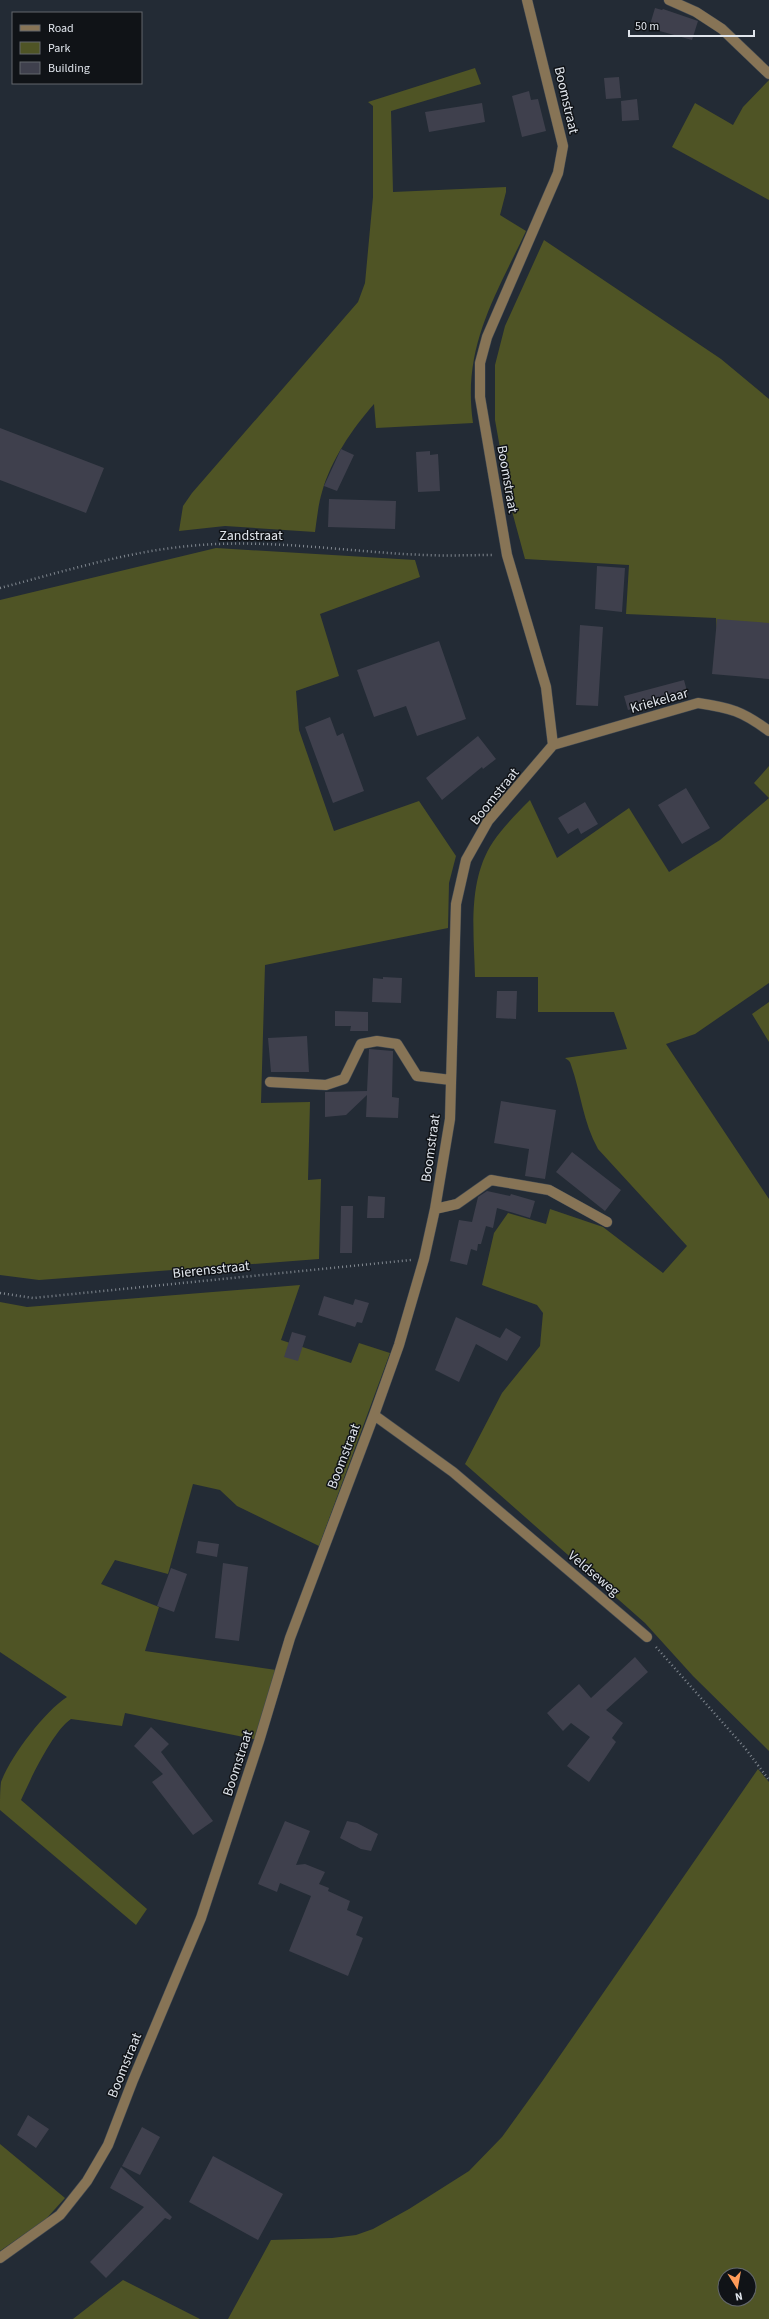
<svg xmlns="http://www.w3.org/2000/svg" width="769" height="2319" font-family="'Source Sans 3',sans-serif">
	<style>
		.green { fill: #4f5425; fill-rule: evenodd }
		.building { fill: #3f404d }
		.lines { fill: none; stroke-linecap: round; stroke-linejoin: round }
		.minor-casing { stroke: #414952; stroke-width: 11 }
		.path { stroke: #818890; stroke-width: 2.5; stroke-dasharray: 1 3; stroke-linecap: butt }
		.minor { stroke: #877456; stroke-width: 10 }
		.labels { text-anchor: middle; stroke-width: 3; stroke-linejoin: round; paint-order: stroke }
		.street-label { font-size: 14px; fill: #e0e5ec; stroke: #101317 }
	</style>
	<rect width="100%" height="100%" fill="#232b35"/>
	<path class="green" d="M475,68l6,16 -90,27 2,81 113,-5v5l-6,23 26,16c-31,66 -64,116 -53,192l-97,5 -2,-24c-22,25 -43,56 -52,88 -4,13 -5,27 -7,40l-90,-6 -46,5 4,-25 9,-13 166,-191 7,-19 8,-86v-91l-5,-4z
		M769,80v120l-97,-53 23,-44 38,22 10,-18z
		M544,240l177,119 48,40v235h-52l-1,-16 -90,-4 3,-49 -104,-6 -15,-55 -15,-84v-55l10,-39z
		M216,548l199,12 5,17 -100,37 19,62 -43,15 3,39 35,101 85,-30 37,55 -7,27 -1,45 -183,37 -4,138 49,-1 -2,78 13,-1 -2,80 -280,21 -39,-5v-675z
		M769,766v217l-74,51 -29,10 103,155v552l-76,-75 -48,-53 -180,-159 37,-71 38,-47 3,-33 -6,-8 -55,-20 12,-52 14,-20 38,11 4,-15 53,18 60,46 24,-27 -89,-97c-15,-27 -17,-56 -27,-84 -1,-4 -3,-5 -6,-7l62,-9 -13,-37h-76v-35h-63c-1,-44 -8,-96 18,-135 10,-15 24,-29 37,-42l27,58 72,-50 40,64 51,-32 49,-42 -15,-15z
		M769,1002v40l-17,-28z
		M300,1285l-19,55 70,23 8,-20 31,10 -71,193 -82,-40 -17,-16 -27,-6 -25,90 -53,-14 -14,24 58,23 -14,44 131,19 -18,70 -133,-27 -3,13 -51,-7c-18,12 -40,59 -50,81l126,109 -11,16 -136,-115c0,-8 0,-20 1,-28 10,-26 43,-70 66,-85l-67,-45v-350l27,5z
		M758,1769l11,13v537h-541l43,-79 61,-2 24,-3 17,-6 36,-20 60,-38 33,-34 39,-54zM725,2275h24v24h-24z
		M0,2144l65,54 -20,22 -45,31z
		M123,2280l77,39h-127z"/>
	<path class="building" d="M655,8l7,2 1,-1 35,12 -6,19 -43,-12z
		M619,77l2,21 -15,1 -2,-21z
		M529,91l2,9 7,-1 8,32 -24,6 -10,-41z
		M637,99l2,21 -17,1 -1,-20z
		M482,103l3,19 -56,10 -4,-20z
		M0,428l104,40 -18,45 -86,-33z
		M341,449l13,6 -17,36 -13,-5z
		M430,451v4l8,-1 2,37 -22,1 -2,-40z
		M329,499l67,2 -1,28 -67,-2z
		M597,566l28,2 -3,44 -27,-3z
		M717,619l52,4v56l-57,-5z
		M580,625l23,2 -5,79 -22,-1z
		M439,641l27,78 -49,17 -11,-30 -32,11 -17,-47z
		M684,680l4,15 -60,15 -4,-14z
		M330,717l7,19 6,-3 21,58 -31,12 -28,-76z
		M478,736l18,23 -13,10 -1,-2 -40,33 -16,-22z
		M686,788l24,40 -28,16 -24,-39z
		M585,802l13,22 -17,10 -3,-6 -10,6 -10,-16z
		M383,977l19,1 -1,25 -29,-1 1,-24 10,1z
		M497,991h20l-1,28 -20,-1z
		M335,1011l33,1v19h-18l1,-5h-16z
		M307,1036l2,36h-38l-3,-34z
		M369,1049l24,2 -1,46 7,1 -1,20 -32,-1 1,-22 -21,20 -21,2v-25l42,-1z
		M501,1101l55,9 -11,69 -20,-3 4,-27 -35,-6z
		M572,1152l49,38 -16,21 -49,-39z
		M487,1191l23,5 1,-2 24,7 -5,17 -33,-10 -4,20 -7,-2 -5,18h-3l-1,7 -6,-2 -4,16 -17,-4 9,-41 13,2 6,-25z
		M368,1196l17,1 -1,21h-17z
		M341,1206h12l-1,47h-12z
		M324,1296l29,9 2,-6 14,4 -7,20 -5,-1 -2,5 -37,-12z
		M456,1317l44,21 6,-10 15,9 -14,24 -31,-17 -17,38 -24,-12z
		M292,1332l14,4 -8,25 -14,-4z
		M198,1541l21,3 -2,13 -21,-4z
		M223,1563l25,4 -9,74 -24,-3z
		M171,1568l16,6 -13,38 -17,-6z
		M635,1657l13,15 -42,38 17,13 -11,15 4,4 -27,40 -22,-16 23,-29 -19,-14 -8,8 -16,-18 32,-29 12,14z
		M151,1727l18,17 -8,8 52,69 -20,14 -41,-53 11,-8 -29,-28z
		M285,1821l25,10 -14,34 9,-1 20,8 -6,12 10,4 -1,3 22,10 -3,9 16,7 -7,18 7,3 -15,38 -59,-25 22,-55 -31,-13 -3,9 -19,-8z
		M347,1821l10,2 21,11 -7,17 -10,-2 -21,-11z
		M28,2115l21,14 -13,19 -19,-13z
		M142,2127l18,10 -20,38 -18,-9z
		M213,2156l70,38 -25,46 -69,-38z
		M121,2167l51,50 -2,3 -5,-2 -59,60 -16,-16 54,-55 -34,-19z"/>
	<g class="lines">
		<g class="minor-casing">
			<path id="minor" d="M669,0l27,12 26,17 47,45
				M553,745l145,-42c33,5 44,8 71,28
				M270,1082l56,3 18,-6 17,-35 16,-3 20,3 20,32 34,4
				M435,1209l22,-5 34,-24 58,10 58,32
				M374,1415l79,57 194,165
				M0,2258l60,-43 27,-34 21,-36 25,-65 68,-162 58,-177 31,-103 84,-223 25,-70 25,-86 11,-50 15,-90 6,-215 10,-44 22,-39 65,-76 -7,-58 -39,-132 -27,-158v-34l7,-26 71,-164 5,-27 -36,-146"/>
		</g>
		<path class="path" d="M0,588c62,-16 125,-36 189,-42 79,-8 157,6 236,9 23,1 46,0 69,0
			M0,1293l33,5 378,-38
			M656,1647l89,101 24,32"/>
		<use href="#minor" class="minor"/>
	</g>
	<g class="labels">
		<g class="street-label">
			<text transform="translate(567 100) rotate(77)" y="5">Boomstraat</text>
			<text transform="translate(508 479) rotate(80)" y="5">Boomstraat</text>
			<text x="251" y="540">Zandstraat</text>
			<text transform="translate(659 700) rotate(-16)" y="5">Kriekelaar</text>
			<text transform="translate(494 796) rotate(-51)" y="5">Boomstraat</text>
			<text transform="translate(430 1148) rotate(-82)" y="5">Boomstraat</text>
			<text transform="translate(211 1269) rotate(-6)" y="5">Bierensstraat</text>
			<text transform="translate(343 1456) rotate(-69)" y="5">Boomstraat</text>
			<text transform="translate(594 1573) rotate(40)" y="5">Veldseweg</text>
			<text transform="translate(237 1763) rotate(-72)" y="5">Boomstraat</text>
			<text transform="translate(124 2065) rotate(-68)" y="5">Boomstraat</text>
		</g>
	</g>
	<rect x="12" y="12" width="130" height="72" fill="#101317" stroke="#63676c"/>
	<rect x="20" y="25" width="20" height="6" fill="#877456" stroke="#63676c"/>
	<text x="48" y="32" font-size="12" fill="#e0e5ec">Road</text>
	<rect x="20" y="42" width="20" height="12" fill="#4f5425" stroke="#63676c"/>
	<text x="48" y="52" font-size="12" fill="#e0e5ec">Park</text>
	<rect x="20" y="62" width="20" height="12" fill="#3f404d" stroke="#63676c"/>
	<text x="48" y="72" font-size="12" fill="#e0e5ec">Building</text>
	<g transform="translate(737 2287) rotate(169)"><circle r="19" fill="#101317" stroke="#63676c"/>
	<path d="M0-3L7 15L0 10L-7 15Z" fill="#fe9b59"/>
	<text y="-6" font-size="11" font-weight="bold" text-anchor="middle" fill="#e0e5ec">N</text>
	</g>
	<path d="M629 30v6h125v-6" fill="none" stroke="#e0e5ec" stroke-width="2"/>
	<text x="635" y="30" font-size="12" fill="#e0e5ec" stroke="#101317" stroke-width="3" paint-order="stroke">50 m</text>
</svg>
